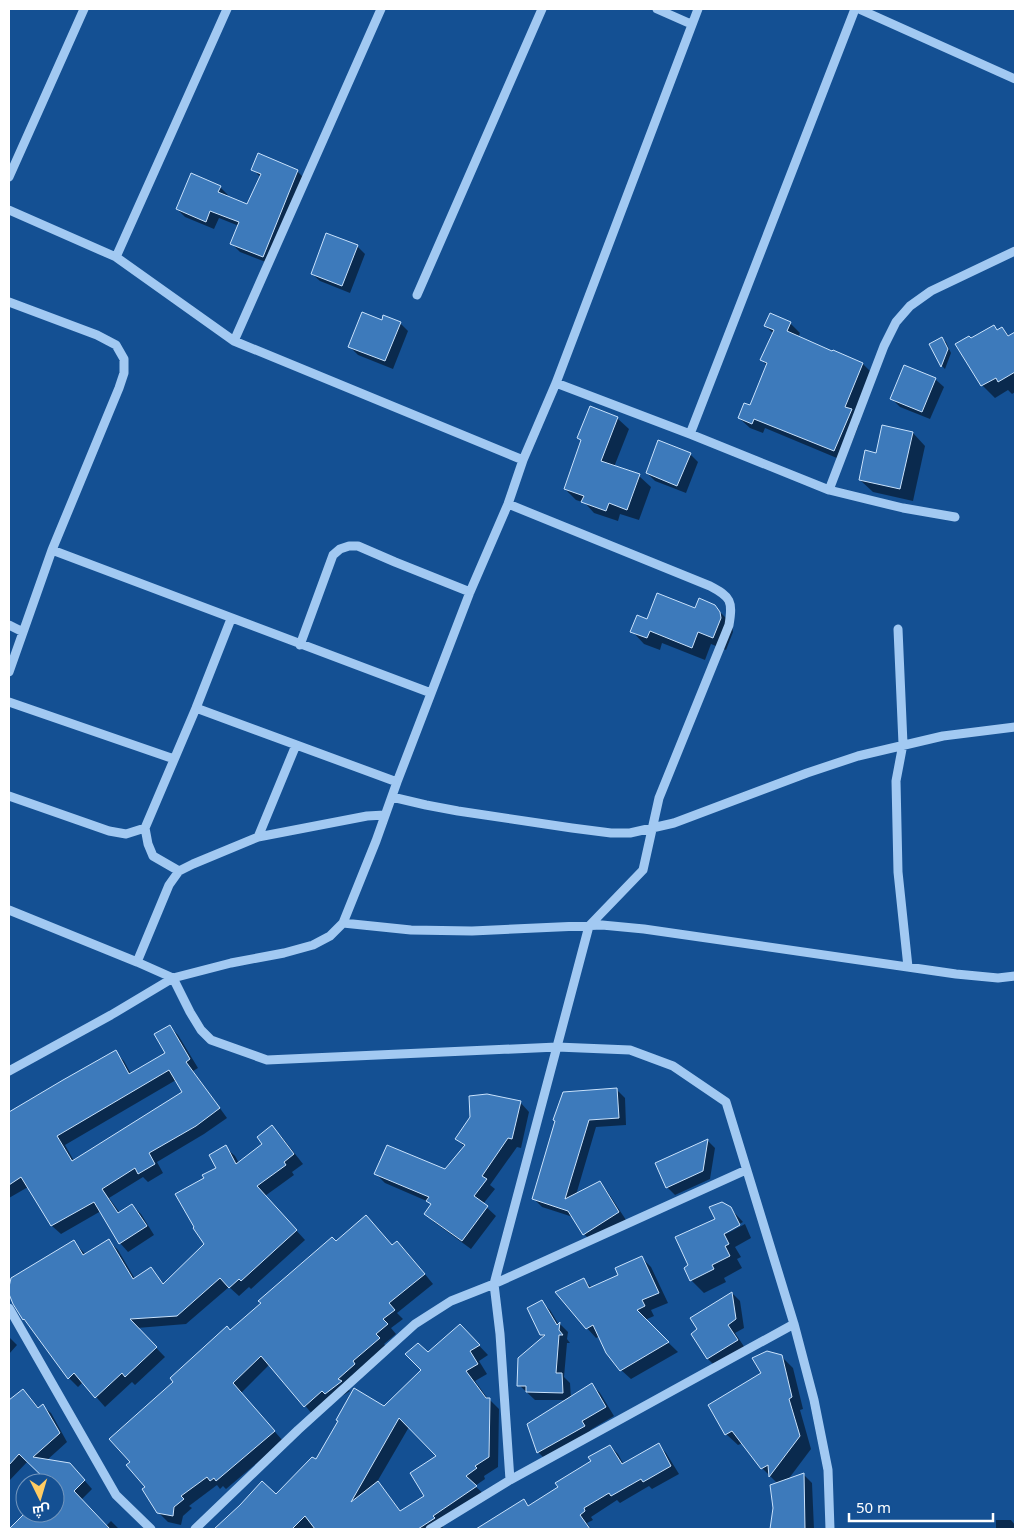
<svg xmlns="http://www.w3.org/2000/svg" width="1024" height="1538" font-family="'Noto Sans',Cairo,sans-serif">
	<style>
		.shadow { fill: #0007; fill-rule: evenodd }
		.building { fill: #3d7abb; stroke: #c9e2fc; fill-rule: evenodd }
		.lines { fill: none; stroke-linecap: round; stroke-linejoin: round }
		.minor { stroke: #a2c9f2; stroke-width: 9 }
	</style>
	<rect width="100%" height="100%" fill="#145093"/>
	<path class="shadow" d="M253,169l44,2 9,9 -35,84 -31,-12 -8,-8 7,-18 -20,-8 -5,11 -29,-12 -8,-8 43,-22 8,8 -1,2 21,9 12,-29z
		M357,246l8,8 -15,39 -30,-12 -8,-7z
		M382,321l18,2 8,8 -15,38 -35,-14 -8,-8z
		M790,323l10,10 -2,4 65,27 10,10 -14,46v5l-15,36 -79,-33 -2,5 -13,-5 -11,-10 11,-12 17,-40 -5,-6 12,-26 -9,-8z
		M1002,328l13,14v50l-3,2 -4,-4 -13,8 -13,-13 -11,-45z
		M942,339l4,3 5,11 -6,16 -3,-3 -11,-22z
		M935,379l9,8 -14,32 -30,-12 -8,-8z
		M617,418l12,11 -15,38 25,9 12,11 -12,33 -19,-6 -2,7 -24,-8 -9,-10 -9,-3 -11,-11 17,-48 -3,-3z
		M883,427l30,6 12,13 -12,55 -40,-9 -13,-12 17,-26z
		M690,454l8,8 -12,31 -31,-12 -8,-8z
		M714,606l13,13 5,7 1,6 -7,18 -15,-6 -6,16 -43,-17 -2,7 -16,-6 -12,-13 16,-10z
		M170,1027l8,8 20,33 -5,3 34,47 -23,16 -47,28 6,11 -15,9 -5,-5 -34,21 11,15 12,-8 9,9 13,21 -26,17 -8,-9 -19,-32 -40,23 -9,-8 -24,-39 -19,11v-84l106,-62 9,9 7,13 36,-21zM176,1080l8,13 -110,68 -9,-16z
		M617,1090l8,8 1,27 -30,2 -20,68 24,-12 7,8 19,29 -34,22 -8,-8 -11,-17 -31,-10 -8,-8 30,-106z
		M520,1102l9,10 -8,36 -4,-1 -27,38 5,4 -12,15 13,12 -25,33 -37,-27 -9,-9 7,-8 -3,-3 -44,-19 -9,-9 69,-3 20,-24 -8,-8z
		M272,1127l9,9 22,28 -11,8 2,3 -29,21 40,44 -54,49 -2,-2 -10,9 -10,-9 -43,37 -49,4 28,29 -30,28 -3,-3 -27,25 -22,-25 -5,5 -9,-9 -38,-52 -7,-6 -15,-29 3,-13 62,-36 12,13 22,-15 10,10 17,29 16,-11 13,16 42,-40v-65l12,-11 7,-21 10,9 4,7 25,-19z
		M708,1141l7,7 -5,31 -35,16 -8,-8z
		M730,1208l13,14 -17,9v3l19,-10 6,14 -16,9 6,10 -4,2 5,9 -18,10 2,4 -22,11 -13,-13 -1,-14 26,-46z
		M366,1216l27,30 4,-4 9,9 27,33 -36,29 6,6 -12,9 5,6 -12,10 4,4 -41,40 3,3 -37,24 -43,-51 -29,29 42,48 -57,48 -3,-3 -3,3 -3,-4 -28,21 3,2 -9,8 -2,9 -13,-3 -10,-10 72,-181z
		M641,1257l10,10 17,36 -17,7 3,6 -9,4 33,32 -47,27 -10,-9 -21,-34 -4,2 -9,-10 -3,-48 8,8 28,-12z
		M732,1293l8,8 4,27 -9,5 10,15 -29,19 -8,-8 -15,-25z
		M541,1302l9,8 9,15 1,-1 8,8 -1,7 3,4h-3l-3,34 6,6 1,15 21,-13 8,8 14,23 -24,14 3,5 -47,25 -8,-8 30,-52h-33l-16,-15 26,-48 -4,-3z
		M470,1336l18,19 -9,6 8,13 -12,7 13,18h1l10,10 -1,58 -14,9 1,3 -10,7 11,10 -44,30 1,2 -219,1 -4,-4 56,-29 40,-35 69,-54 37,-37 6,-16zM409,1427l29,29 -13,40 -24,16 -14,-19 -10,-11z
		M9,1337l8,8 -8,9z
		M781,1356l12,12 10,41 -3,1 11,39 -24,32 17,-6 8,8 2,46h-42l6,-45 -16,-16 -19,-25 -5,2 -12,-11 36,-60z
		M23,1390l16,18 4,-2 8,7 16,29 -21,19 32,12 14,16 -11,11 25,26 5,-5 8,8h-109l17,-16h28v-30h-14l5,-4 -18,-18 -19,20v-79z
		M658,1445l8,8 13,21 -27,15 -3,-3 -29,17 -3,-3 -26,17 2,3 -6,3 4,6h-103l1,-6 35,-22 6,6 30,-19 50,-42 8,8 6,11z
		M996,1520h15l4,5v4h-19z"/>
	<path class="building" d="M258,153l40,17 -35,87 -33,-13 9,-22 -29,-11 -4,11 -30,-13 15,-36 30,13 -3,6 29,12 14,-30 -10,-4z
		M326,233l32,12 -16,41 -31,-12z
		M362,312l20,8 1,-5 18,7 -16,39 -37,-14z
		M770,313l21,9 -4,9 45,20 1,-1 30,13 -18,44 7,2 -18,42 -80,-32 -2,5 -14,-6 6,-15 6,2 17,-42 -7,-3 14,-30 -10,-4z
		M994,325l3,5 5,-3 6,9 7,-4v40l-17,10 -2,-4 -15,8 -26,-42 14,-8 2,2z
		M942,337l6,12 -7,18 -12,-23z
		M904,365l32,13 -14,34 -32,-13z
		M590,406l28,11 -17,44 39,13 -13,36 -18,-7 -3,8 -25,-9 3,-6 -20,-7 17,-49 -4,-2z
		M882,425l31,7 -13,57 -41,-9 6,-30 11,3z
		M658,440l33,13 -14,33 -31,-13z
		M657,593l38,15 4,-10 16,7 5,7 1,6 -8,20 -15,-6 -6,16 -42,-17 -3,7 -17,-6 7,-17 10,4z
		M170,1025l20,34 -4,3 34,46 -24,18 -47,27 6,11 -17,10 -3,-6 -33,21 16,24 14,-9 15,22 -28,18 -25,-42 -43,24 -30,-49 -12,8v-73l54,-32 53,-30 13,24 36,-21 -11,-19zM169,1070l13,22 -110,69 -15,-25z
		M617,1088l2,30 -30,2 -24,79 35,-18 19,31 -36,23 -15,-24 -36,-12 23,-78 -2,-1 10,-28z
		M487,1094l34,7 -9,38 -4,-1 -26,38 5,3 -13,17 14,10 -26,35 -38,-27 7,-10 -5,-3 3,-4 -55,-23 13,-29 58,24 20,-24 -10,-6 15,-22 -1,-21z
		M272,1125l22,29 -10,8 2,3 -29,21 40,44 -56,51 -2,-2 -10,9 -9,-10 -43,38 -47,3 27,28 -32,30 -3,-4 -27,25 -21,-25 -6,6 -44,-60 -1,1 -10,-16 -4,-10v-7l2,-9 63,-38 9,15 26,-16 24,40 18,-12 12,17 41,-40 -11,-16 1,-1 -19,-33 29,-16 -2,-3 14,-7 -7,-13 17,-10 10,19 26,-20 -5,-7z
		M708,1139l-5,32 -37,17 -11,-25z
		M722,1202l9,5 9,18 -16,9 5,10 -4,2 5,10 -18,9 2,4 -24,12 -6,-13 4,-3 -13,-28 40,-18 -6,-12z
		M366,1215l26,30 5,-4 28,33 -36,29 6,7 -12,9 5,5 -12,10 4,4 -27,23 2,3 -17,15 4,2 -17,13 -3,-3 -18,16 -43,-51 -28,27 42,48 -59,50 -2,-3 -4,3 -3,-4 -26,19 3,3 -10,8 -1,9 -16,-3 -15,-24 3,-2 -19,-22 4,-3 -21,-23 64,-57 -3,-4 57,-52 3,4 31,-27 -3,-2 74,-64 4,4z
		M642,1256l17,37 -17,7 3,6 -8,4 32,32 -49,29 -14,-18 -13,-28 -7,4 -31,-37 29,-14 5,10 29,-13 -3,-7z
		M732,1292l4,27 -8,6 10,15 -31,19 -16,-25 6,-5 -7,-11z
		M542,1300l15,25 3,-3 -1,8 4,5h-4l-3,38h6l1,20 -37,-1v-6h-9l1,-28 27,-23h-5l-13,-27z
		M460,1324l20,21 -10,6 8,13 -12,7 20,27h4l-1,59 -14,9 2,2 -11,8 11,10 -44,30 2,2 -17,11h-103l-10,-13 -13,13h-78l26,-24 22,-24 14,13 36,-37 4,2 22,-38 -2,-1 18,-32 30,18 37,-36 -16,-16 13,-11 10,9zM399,1418l37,38 -26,17 14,23 -24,15 -22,-30 -27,21z
		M767,1351l15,4 10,42 -3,2 11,37 -31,41 -1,-12 -7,4 -29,-38 -7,4 -17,-30 53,-32 -9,-15z
		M592,1383l14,24 -24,14 3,5 -48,27 -10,-29z
		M23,1389l15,19 5,-4 17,29 -27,24 37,6 15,17 -11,11 36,38h-101l16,-16h30v-30h-6l-30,-29 -10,11v-65z
		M659,1443l12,23 -28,16 -2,-3 -30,17 -2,-3 -25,15 1,3 -5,4 10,14h-114l48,-30 4,7 30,-19 -3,-4 36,-22 -3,-4 22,-12 12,19z
		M804,1473l1,56h-35l3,-21 -3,-23z"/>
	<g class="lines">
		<path class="minor" d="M657,9l34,15
			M859,9l156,70
			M9,177l75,-168
			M9,210l107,47 118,84 289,119
			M116,257l111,-248
			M417,295l125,-286
			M9,302l88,33 19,10 8,14v14l-5,15 -67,162 -43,122
			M234,341l147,-332
			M556,383l134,51 139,56 74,18 52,9
			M690,434l165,-425
			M829,490l55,-144 12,-24 14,-16 21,-15 84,-40
			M508,504l202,82c21,11 23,15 19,39l-70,173 -16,72 -54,56 -95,358 6,50 10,146
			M52,550l379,143
			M9,625l14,7
			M898,629l5,115 -7,37 2,91 10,95
			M300,645l33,-90 7,-6 9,-3h9l37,16 75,30
			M9,702l165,57
			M196,708l201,74
			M9,796l100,35 17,3 19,-6
			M392,797l34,8 32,6 114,17 39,5h19l44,-10 133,-50 51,-17 85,-20 72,-9
			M258,837l38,-92
			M179,871l-26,-15 -5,-12 -3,-16 51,-120 35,-89
			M9,910l128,52 36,16 17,34 11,18 10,10 56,20 290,-13 73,3 43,16 53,36 68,222 20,76 14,70 2,59
			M343,923l68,7 61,1 130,-6 42,4 312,45 42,4 17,-2
			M137,962l32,-77 10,-14 14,-7 65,-27 109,-21 18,-1
			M9,1071l102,-56 62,-37 58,-15 53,-10 29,-8 17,-9 13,-13 33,-82 21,-59 73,-190 38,-88 15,-44 33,-77 142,-374
			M9,1308l107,187 35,34
			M195,1529l103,-99 117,-106 36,-23 43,-17 252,-114
			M430,1529l80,-49 284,-156"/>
	</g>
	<rect width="1024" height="1538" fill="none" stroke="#ffffff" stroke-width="20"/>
	<g transform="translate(40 1498) rotate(175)"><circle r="24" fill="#145093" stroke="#7296be"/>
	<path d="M0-4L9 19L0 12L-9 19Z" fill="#ffcc63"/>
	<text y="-8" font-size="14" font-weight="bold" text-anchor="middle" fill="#ffffff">ش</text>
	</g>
	<path d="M849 1513v8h144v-8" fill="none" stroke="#ffffff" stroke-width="2.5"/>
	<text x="856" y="1513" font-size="15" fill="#ffffff" stroke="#145093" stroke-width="4" paint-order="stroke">50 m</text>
</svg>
